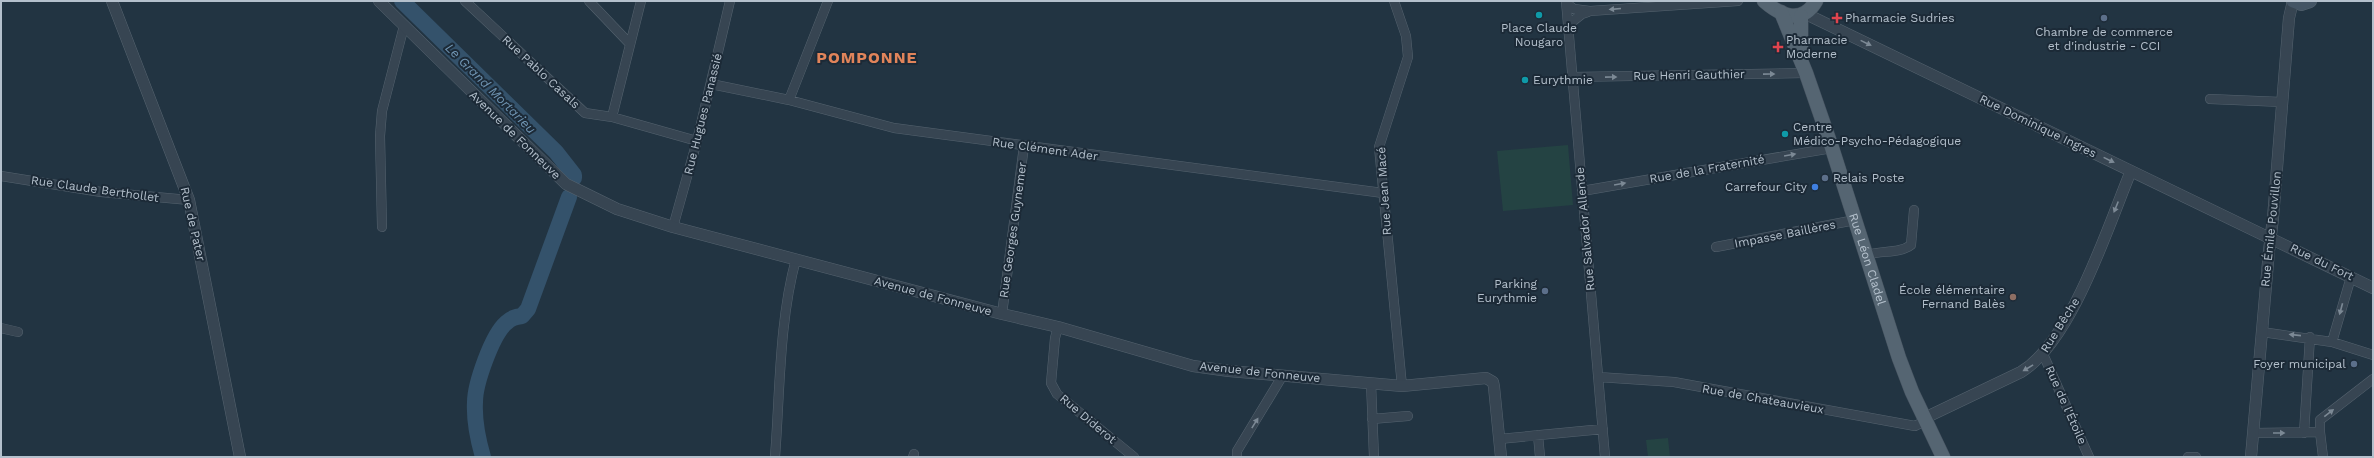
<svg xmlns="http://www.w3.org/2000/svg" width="2374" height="458" font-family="'Work Sans',sans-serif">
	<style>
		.green { fill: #244343 }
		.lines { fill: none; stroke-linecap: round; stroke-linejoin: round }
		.river { stroke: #34526b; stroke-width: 16 }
		.minor-casing { stroke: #55636f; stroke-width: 10 }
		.tertiary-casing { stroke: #55636f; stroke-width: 12 }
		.secondary-casing { stroke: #55636f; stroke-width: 14 }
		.primary-casing { stroke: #44515e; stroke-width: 15 }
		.minor { stroke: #374552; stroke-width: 9 }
		.tertiary { stroke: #374552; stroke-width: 11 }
		.secondary { stroke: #445565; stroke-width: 13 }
		.primary { stroke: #556572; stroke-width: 14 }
		.oneway { fill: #7c8995 }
		.culture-dot { fill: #0f9aa8; stroke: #1c2a37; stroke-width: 1.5 }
		.health-dot { fill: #e0444e; stroke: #1c2a37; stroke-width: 1.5 }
		.service-dot { fill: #5c6f8a; stroke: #1c2a37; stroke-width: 1.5 }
		.shop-dot { fill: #3f7fe0; stroke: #1c2a37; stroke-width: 1.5 }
		.education-dot { fill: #8d6e63; stroke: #1c2a37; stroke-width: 1.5 }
		.labels { text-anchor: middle; stroke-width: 4; stroke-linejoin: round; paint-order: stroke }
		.poi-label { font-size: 12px; fill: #b4c0cc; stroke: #1c2a37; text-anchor: start }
		.street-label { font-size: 12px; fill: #b4c0cc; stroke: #1c2a37 }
		.water-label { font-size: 13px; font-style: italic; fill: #7095b3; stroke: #1c2a37 }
		.district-label { font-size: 16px; font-weight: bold; letter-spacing: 1px; fill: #e1845a; stroke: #1c2a37 }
	</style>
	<rect width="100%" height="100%" fill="#223442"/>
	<path class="green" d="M1568,145l5,60 -70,6 -6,-60z
		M1668,438l2,19h-22l-2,-17z"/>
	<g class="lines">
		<path class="river" d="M402,1l154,151 18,23v3
			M483,457c-5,-17 -9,-37 -8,-55 0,-18 17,-67 31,-79 5,-5 9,-6 16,-7l6,-7 41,-112"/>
		<g class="minor-casing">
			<path id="minor" d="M465,1l120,112 27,4 85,24
				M589,1l41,43
				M1394,1l12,35 2,21 -29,90 23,239
				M1566,1l39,456
				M1566,3l8,6 16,2 148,-10
				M1568,25l14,-11 6,-2
				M1572,77l234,-4
				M711,84l78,16 105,28 489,65
				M2210,99l72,3
				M789,100l39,-99
				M612,117l29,-116
				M1,176l100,16 88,8
				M1582,191l250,-43
				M382,227l-2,-91 2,-25 22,-85
				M673,227l24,-86 33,-140
				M1716,247l139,-27
				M1867,255c14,-5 32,-1 44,-10l3,-35
				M1002,314l22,-168
				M1058,327l-3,11 -4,45 6,11 77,63
				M1,328l17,4
				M2262,332l70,10 41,13
				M2332,342l19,-65
				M2043,354l46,103
				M1598,377l76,5 241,44 10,-5
				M1371,383l3,74
				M1372,419l36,-3
				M2320,432l3,25
				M2253,433l67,-1v-12l53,-41
				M2304,433l6,-96
				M1538,435l2,22
				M1499,439l104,-10
				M775,457c5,-64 4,-136 21,-198
				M913,457l1,-3
				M1237,457v-6l46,-76
				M2188,457h8"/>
		</g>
		<g class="tertiary-casing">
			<path id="tertiary" d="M112,1l77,199 51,257
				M379,1l187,183 51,25 56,18 329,87 56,13 135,39 36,5 173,15 84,-8 7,4 1,5 7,70
				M1806,14l567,274
				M1925,421l6,-6 90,-43c51,-31 87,-146 110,-201
				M2251,457l18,-206 4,-33 16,-200 4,-17"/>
		</g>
		<g class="secondary-casing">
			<path id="secondary" d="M2293,1l8,3 9,-3"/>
		</g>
		<g class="primary-casing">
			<g id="primary">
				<path d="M1764,1c17,15 38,24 52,0"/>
				<path id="s1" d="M1781,12l25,61 26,75 67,210 13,34 31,65"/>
				<path d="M1801,16v34"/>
			</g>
		</g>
		<use href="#minor" class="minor"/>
		<use href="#tertiary" class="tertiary"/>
		<use href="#secondary" class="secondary"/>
		<use href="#primary" class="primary"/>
	</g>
	<defs><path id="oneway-solid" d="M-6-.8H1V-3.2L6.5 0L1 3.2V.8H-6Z"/></defs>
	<g class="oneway">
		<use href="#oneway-solid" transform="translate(1615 9) rotate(175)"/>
		<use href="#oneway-solid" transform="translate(1866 43) rotate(26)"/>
		<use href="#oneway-solid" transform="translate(1769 74) rotate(-1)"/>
		<use href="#oneway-solid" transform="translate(1611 77) rotate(-1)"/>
		<use href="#oneway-solid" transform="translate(1790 155) rotate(-10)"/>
		<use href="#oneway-solid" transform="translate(2109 160) rotate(26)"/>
		<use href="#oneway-solid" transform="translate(1620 184) rotate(-10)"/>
		<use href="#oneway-solid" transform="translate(2116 207) rotate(112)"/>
		<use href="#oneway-solid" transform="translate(2341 309) rotate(105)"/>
		<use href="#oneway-solid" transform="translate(2295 335) rotate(-174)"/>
		<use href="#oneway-solid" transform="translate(2028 368) rotate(149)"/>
		<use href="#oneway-solid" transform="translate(2329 413) rotate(-38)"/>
		<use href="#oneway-solid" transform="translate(1255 423) rotate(-58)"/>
		<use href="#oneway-solid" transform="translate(2279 433)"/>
	</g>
	<g class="culture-dot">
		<circle cx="1539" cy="15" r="4"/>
		<circle cx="1525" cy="80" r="4"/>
		<circle cx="1785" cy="134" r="4"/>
	</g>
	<g class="health-dot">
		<path d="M1835 12h4v4h4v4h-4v4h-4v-4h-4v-4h4z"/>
		<path d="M1776 41h4v4h4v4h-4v4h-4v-4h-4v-4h4z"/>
	</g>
	<g class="service-dot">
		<circle cx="2104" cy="18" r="4"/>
		<circle cx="1825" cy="178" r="4"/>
		<circle cx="1545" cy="291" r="4"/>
		<circle cx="2354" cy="364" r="4"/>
	</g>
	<circle class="shop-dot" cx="1815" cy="187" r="4"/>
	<circle class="education-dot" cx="2013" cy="297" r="4"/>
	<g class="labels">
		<g class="poi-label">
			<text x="1845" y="22">Pharmacie Sudries</text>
			<text x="1539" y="32" text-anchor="middle">Place Claude<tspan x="1539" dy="14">Nougaro</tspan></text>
			<text x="2104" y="36" text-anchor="middle">Chambre de commerce<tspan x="2104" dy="14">et d'industrie - CCI</tspan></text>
			<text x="1786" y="44">Pharmacie<tspan x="1786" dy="14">Moderne</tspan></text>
			<text x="1533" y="84">Eurythmie</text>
			<text x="1793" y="131">Centre<tspan x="1793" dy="14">Médico-Psycho-Pédagogique</tspan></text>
			<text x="1833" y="182">Relais Poste</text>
			<text x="1807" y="191" text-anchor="end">Carrefour City</text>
			<text x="1537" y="288" text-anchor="end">Parking<tspan x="1537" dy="14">Eurythmie</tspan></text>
			<text x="2005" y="294" text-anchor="end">École élémentaire<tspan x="2005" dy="14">Fernand Balès</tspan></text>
			<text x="2346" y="368" text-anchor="end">Foyer municipal</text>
		</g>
		<g class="street-label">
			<text transform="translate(541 72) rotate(43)" y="4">Rue Pablo Casals</text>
			<text transform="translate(1689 75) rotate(-1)" y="4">Rue Henri Gauthier</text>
			<text transform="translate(703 114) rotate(-76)" y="4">Rue Hugues Panassié</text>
			<text transform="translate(2038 126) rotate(26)" y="4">Rue Dominique Ingres</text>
			<text transform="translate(515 135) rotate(44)" y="4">Avenue de Fonneuve</text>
			<text transform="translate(1045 149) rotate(8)" y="4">Rue Clément Ader</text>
			<text transform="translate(1707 169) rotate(-10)" y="4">Rue de la Fraternité</text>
			<text transform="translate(95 189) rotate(8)" y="4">Rue Claude Berthollet</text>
			<text transform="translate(1384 191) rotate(-94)" y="4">Rue Jean Macé</text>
			<text transform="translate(193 224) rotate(77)" y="4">Rue de Pater</text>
			<text transform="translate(1585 229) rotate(-95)" y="4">Rue Salvador Allende</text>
			<text transform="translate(2271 229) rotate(-84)" y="4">Rue Émile Pouvillon</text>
			<text transform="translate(1013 230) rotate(-82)" y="4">Rue Georges Guynemer</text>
			<text transform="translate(1785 234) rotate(-11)" y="4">Impasse Baillères</text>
			<text dy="4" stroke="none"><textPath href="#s1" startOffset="262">Rue Léon Cladel</textPath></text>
			<text transform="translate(2322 262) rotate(26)" y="4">Rue du Fort</text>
			<text transform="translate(933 296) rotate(15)" y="4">Avenue de Fonneuve</text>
			<text transform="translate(2060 325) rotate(-58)" y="4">Rue Bêche</text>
			<text transform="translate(1260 372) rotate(6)" y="4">Avenue de Fonneuve</text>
			<text transform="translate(1763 399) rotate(10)" y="4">Rue de Chateauvieux</text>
			<text transform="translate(2066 405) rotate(66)" y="4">Rue de l'Étoile</text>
			<text transform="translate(1088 419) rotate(40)" y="4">Rue Diderot</text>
		</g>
		<g class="water-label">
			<text transform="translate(491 88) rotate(45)" y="5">Le Grand Mortarieu</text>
		</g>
		<g class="district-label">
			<text x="867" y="63">POMPONNE</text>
		</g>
	</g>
	<rect width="2374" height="458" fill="none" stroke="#b4c0cc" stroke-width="4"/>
</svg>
